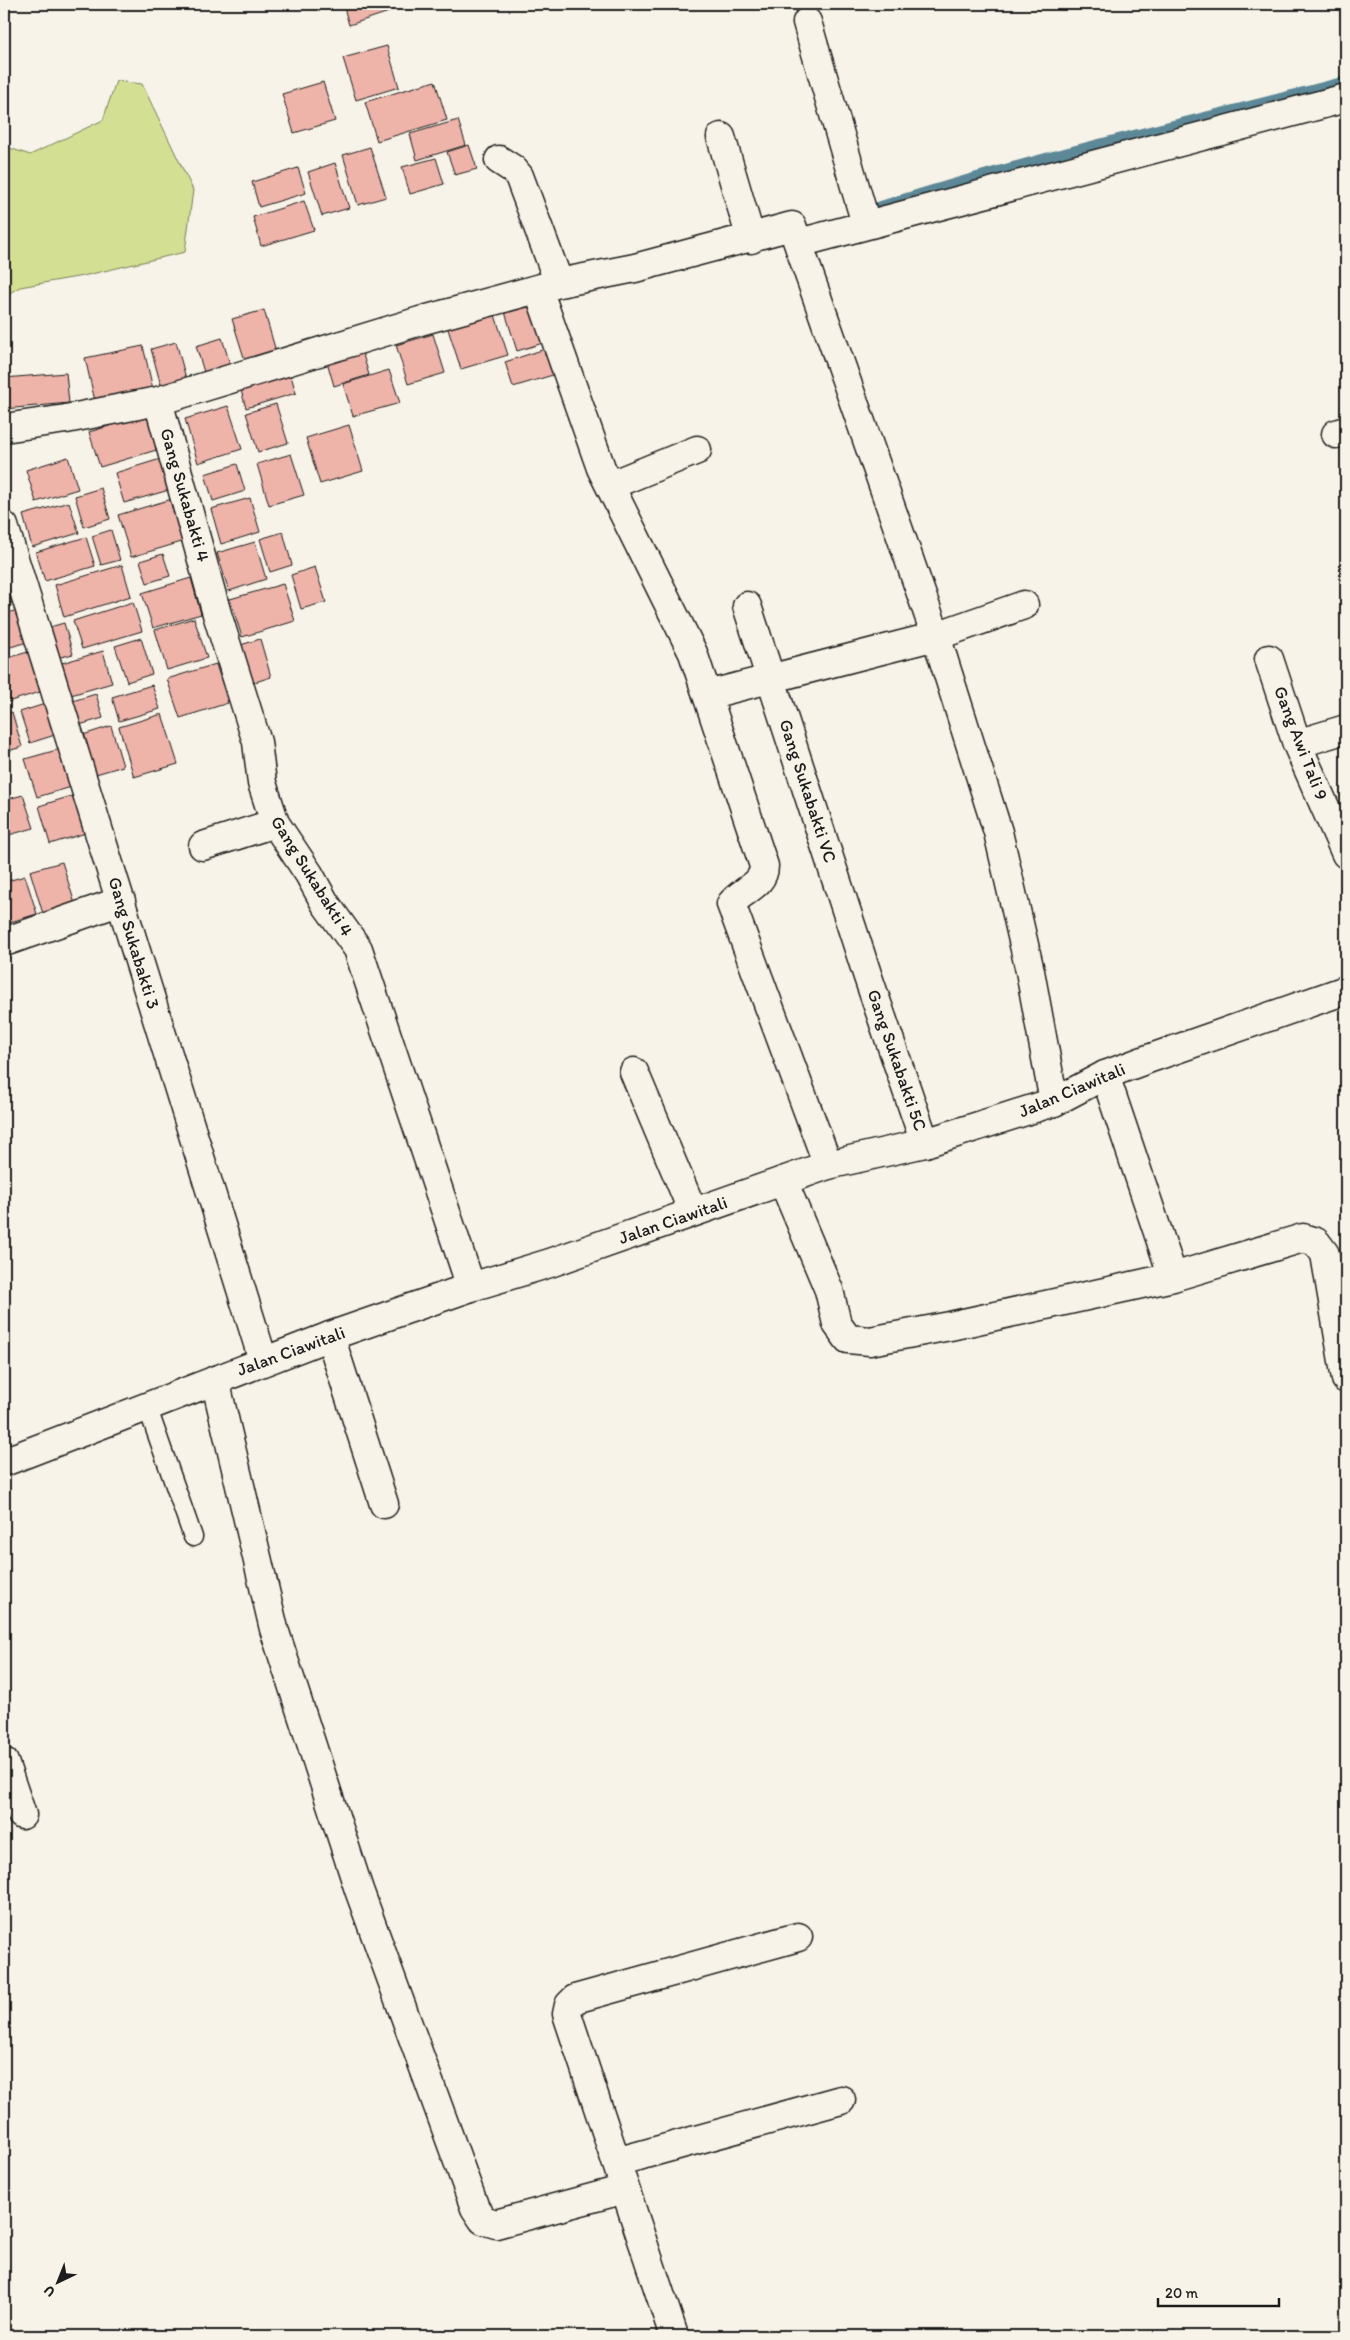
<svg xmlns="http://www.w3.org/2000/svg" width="1350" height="2340" font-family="Itim,sans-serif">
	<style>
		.green { fill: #d3e094; stroke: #787e58 }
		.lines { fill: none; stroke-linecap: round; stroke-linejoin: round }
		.stream { stroke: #5d8898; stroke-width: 12 }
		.building { fill: #eeb3a9; stroke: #1c1c1c }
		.service-casing { stroke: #1c1c1c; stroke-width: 21 }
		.minor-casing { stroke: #1c1c1c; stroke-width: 31 }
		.tertiary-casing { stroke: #1c1c1c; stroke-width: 31 }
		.service { stroke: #f7f3e8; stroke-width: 18 }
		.minor { stroke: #f7f3e8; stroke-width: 28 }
		.tertiary { stroke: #f7f3e8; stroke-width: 28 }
		.labels { text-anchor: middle; stroke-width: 5; stroke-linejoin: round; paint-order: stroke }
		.street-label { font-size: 18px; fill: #1c1c1c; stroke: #f7f3e8 }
	</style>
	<rect width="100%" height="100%" fill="#f7f3e8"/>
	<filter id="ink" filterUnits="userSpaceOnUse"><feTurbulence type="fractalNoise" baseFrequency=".02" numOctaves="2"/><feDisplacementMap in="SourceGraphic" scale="10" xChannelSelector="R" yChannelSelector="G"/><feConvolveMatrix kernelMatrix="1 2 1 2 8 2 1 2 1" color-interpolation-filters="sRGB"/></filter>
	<g filter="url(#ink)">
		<path class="green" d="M116,81l26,3 51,106 -8,62 -102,24 -63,11 -16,9v-150l26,9 73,-35z"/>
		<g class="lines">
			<path class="stream" d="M869,211c157,-51 318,-87 477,-129"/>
		</g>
		<path class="building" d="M343,4h44l2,8 -40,13z
			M387,46l12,41 -43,13 -13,-42z
			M435,81l12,39 -70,21 -12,-39z
			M323,82l12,39 -41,12 -12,-39z
			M458,120l8,25 -49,15 -7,-26z
			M469,145l8,24 -22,6 -8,-23z
			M370,147l16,50 -28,8 -15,-50z
			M436,158l8,26 -34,10 -8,-27z
			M335,163l14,45 -27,8 -14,-44z
			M298,168l8,25 -47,14 -7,-25z
			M304,201l10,29 -53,16 -8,-29z
			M532,304l11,39 -26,8 -12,-39z
			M264,310l13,45 -31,9 -14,-45z
			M494,312l14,43 -47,14 -14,-43z
			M433,334l12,39 -37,11 -12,-39z
			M222,338l11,36 -26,8 -11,-36z
			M176,342l11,40 -25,7 -11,-40z
			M143,346l10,43 -58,12 -10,-43z
			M361,348l8,27 -35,11 -8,-28z
			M548,348l8,26 -43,13 -8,-25z
			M389,370l11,33 -47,13 -10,-32z
			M66,373l3,30 -65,6v-31z
			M291,376l5,17 -50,15 -5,-18z
			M276,404l12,39 -30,9 -12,-39z
			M228,406l14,43 -44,14 -13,-44z
			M152,413l11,35 -63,19 -11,-35z
			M349,425l14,46 -43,13 -14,-46z
			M291,454l13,41 -35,10 -12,-41z
			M68,457l10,32 -42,13 -10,-32z
			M167,457l9,31 -52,15 -9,-30z
			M237,464l8,27 -32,10 -8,-27z
			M101,488l9,31 -26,8 -9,-31z
			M250,498l10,34 -39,12 -10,-35z
			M172,499l13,42 -54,16 -13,-42z
			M69,502l10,31 -47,14 -9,-32z
			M111,530l9,30 -19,5 -9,-29z
			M283,532l9,33 -22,7 -10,-33z
			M86,537l9,29 -50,15 -9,-29z
			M255,542l11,37 -37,12 -12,-38z
			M163,554l7,22 -23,7 -7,-22z
			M122,565l9,31 -67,21 -9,-32z
			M315,567l11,35 -25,7 -10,-34z
			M4,576l8,27 -8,2z
			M191,578l10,36 -48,14 -11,-35z
			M283,584l12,37 -53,16 -12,-38z
			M133,602l9,29 -60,18 -9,-28z
			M18,610l9,32 -23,7v-35z
			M194,618l13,40 -40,12 -12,-40z
			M64,623l9,31 -20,5 -10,-30z
			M141,638l11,36 -25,8 -12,-36z
			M260,639l11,38 -28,9 -12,-38z
			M103,651l9,32 -41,12 -9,-32z
			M28,652l12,40 -36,11v-44z
			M216,664l12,39 -48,15 -13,-39z
			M152,685l8,24 -41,12 -7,-24z
			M96,694l7,24 -27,8 -7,-24z
			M48,703l10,31 -28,9 -10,-31z
			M12,712l10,35 -18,5v-37z
			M162,714l16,50 -44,13 -15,-50z
			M111,726l12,40 -27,8 -13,-39z
			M64,748l11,38 -38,11 -12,-38z
			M78,794l11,38 -39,12 -11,-38z
			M23,795l11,33 -29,8 -1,-36z
			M62,862l14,45 -32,10 -14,-46z
			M25,876l12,38 -30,9 -3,-11v-30z"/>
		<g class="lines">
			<g class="service-casing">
				<path id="service" d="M147,1406l46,131"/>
			</g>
			<g class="minor-casing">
				<path id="minor" d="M807,22l59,202
					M721,137l30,102
					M499,160l14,9 6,7 40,107
					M799,243l547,-145
					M538,289l63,179 92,185 71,213c0,20 -23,24 -33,38l97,261
					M158,401l59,213 40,128 5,41 13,40 34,51 16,29 33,46 113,338
					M4,428l62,-9 92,-18 262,-80 139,-38 76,-15 157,-42 144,410 62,196 32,139 24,131
					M1336,434l10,-3
					M611,485l86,-35
					M4,526l259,834
					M747,606l121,371 57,166
					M1269,659l28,85 49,110
					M707,695l229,-59 88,-31
					M1297,744l49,-15
					M203,846l72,-23
					M4,942l117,-41
					M634,1072l59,140
					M1105,1075l68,202
					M783,1181l46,109 8,34 11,15 22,2 80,-15 223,-49 130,-39 13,4 9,12 21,125
					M330,1336l54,168
					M215,1380l59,249 85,261 116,318 8,12 13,4 129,-35
					M4,1762l18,53
					M616,2162l225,-62
					M674,2336l-107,-322 2,-9 6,-6 223,-62"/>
			</g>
			<g class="tertiary-casing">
				<path id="tertiary" d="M4,1462l326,-126 141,-49 79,-24 278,-98 97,-22 129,-41 51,-27 43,-16 198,-69"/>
			</g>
			<use href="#service" class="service"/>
			<use href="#minor" class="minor"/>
			<use href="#tertiary" class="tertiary"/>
		</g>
	</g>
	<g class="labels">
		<g class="street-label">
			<text transform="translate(185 495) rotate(74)" y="6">Gang Sukabakti 4</text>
			<text transform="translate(1301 743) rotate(69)" y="6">Gang Awi Tali 9</text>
			<text transform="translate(808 791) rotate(72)" y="6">Gang Sukabakti VC</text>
			<text transform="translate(312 876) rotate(58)" y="6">Gang Sukabakti 4</text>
			<text transform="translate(134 943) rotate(73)" y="6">Gang Sukabakti 3</text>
			<text transform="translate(897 1060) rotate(71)" y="6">Gang Sukabakti 5C</text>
			<text transform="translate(1072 1090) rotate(-23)" y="6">Jalan Ciawitali</text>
			<text transform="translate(673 1220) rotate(-19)" y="6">Jalan Ciawitali</text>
			<text transform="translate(291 1351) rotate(-20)" y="6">Jalan Ciawitali</text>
		</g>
	</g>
	<rect width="1350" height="2340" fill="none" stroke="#f7f3e8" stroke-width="20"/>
	<rect x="10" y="10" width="1330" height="2320" fill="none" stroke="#1c1c1c" stroke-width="2" filter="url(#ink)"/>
	<g transform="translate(58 2282) rotate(223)" stroke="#f7f3e8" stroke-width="4" paint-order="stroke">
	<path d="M0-4L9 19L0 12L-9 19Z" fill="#1c1c1c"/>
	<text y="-8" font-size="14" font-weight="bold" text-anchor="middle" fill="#1c1c1c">U</text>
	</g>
	<path d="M1158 2298v8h121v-8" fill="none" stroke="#1c1c1c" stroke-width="2.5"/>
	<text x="1165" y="2298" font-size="15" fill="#1c1c1c" stroke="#f7f3e8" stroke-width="4" paint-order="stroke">20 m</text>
</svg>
